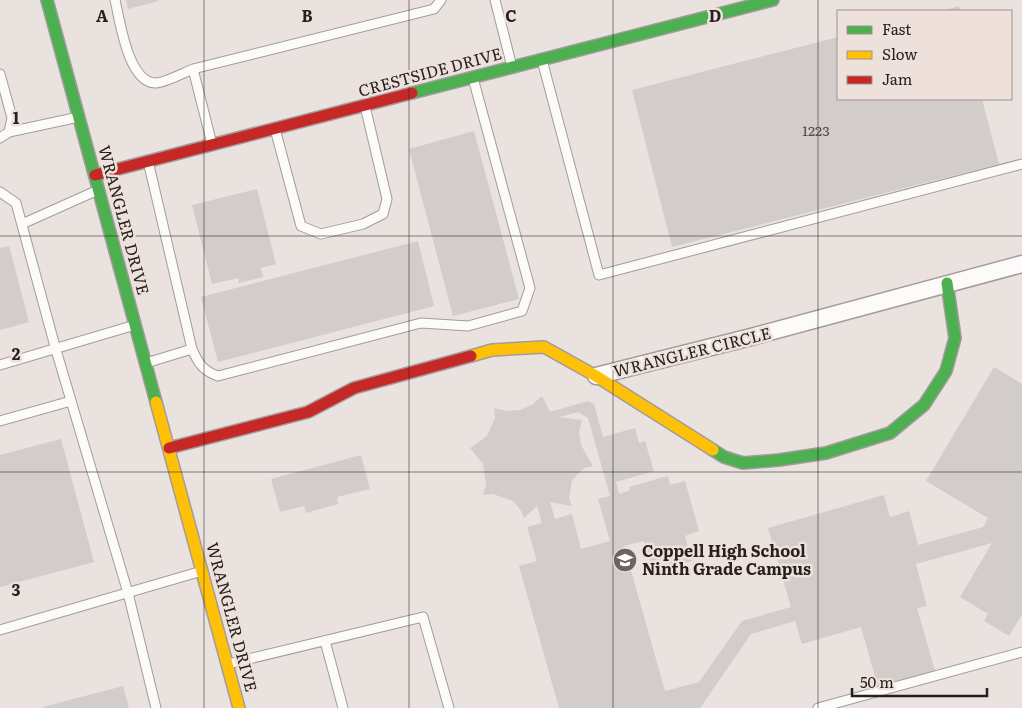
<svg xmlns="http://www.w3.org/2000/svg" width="1022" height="708" font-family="Literata,serif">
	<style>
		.building { fill: #d2ccca; fill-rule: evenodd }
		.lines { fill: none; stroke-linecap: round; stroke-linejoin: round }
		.lane-casing { stroke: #a29c9a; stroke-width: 11 }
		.street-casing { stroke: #a29c9a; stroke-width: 19 }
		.fast-casing { stroke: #a29c9a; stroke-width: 14 }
		.slow-casing { stroke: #a29c9a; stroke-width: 14 }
		.jam-casing { stroke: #a29c9a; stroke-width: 14 }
		.lane { stroke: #fcfbfa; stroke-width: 9 }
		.street { stroke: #fcfbfa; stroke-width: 16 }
		.fast { stroke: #4caf50; stroke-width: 11 }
		.slow { stroke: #ffc107; stroke-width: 11 }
		.jam { stroke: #c62828; stroke-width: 11 }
		.grid { fill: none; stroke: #26211f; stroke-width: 1; stroke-opacity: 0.55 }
		.labels { text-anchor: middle; stroke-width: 5; stroke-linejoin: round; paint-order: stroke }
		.number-label { font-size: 14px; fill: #514c4a }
		.street-label { font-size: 16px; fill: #26211f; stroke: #eee0db }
		.poi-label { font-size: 16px; font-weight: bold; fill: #26211f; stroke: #eee0db; text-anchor: start }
		.grid-label { font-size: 16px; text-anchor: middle; font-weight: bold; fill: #26211f; stroke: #eee0db; stroke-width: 5; stroke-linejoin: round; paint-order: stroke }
	</style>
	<rect width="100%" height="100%" fill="#eae2df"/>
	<path class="building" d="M126,0h33v1l-31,8z
		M959,6l1,5h-18z
		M838,37v62h144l17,65 -327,83 -40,-157z
		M474,131l45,168 -66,17 -44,-167z
		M257,189l19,75 -15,4 2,9 -24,6 -1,-5 -26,6 -20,-79z
		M418,241l16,65 -216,56 -17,-65z
		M9,246l20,76 -29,8v-82z
		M994,367l28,17v230l-13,22 -25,-15 4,-7 -28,-17 32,-54 -76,21 11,42 -10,2 18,63 -57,16 -17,-60 -59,17 -7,-23 -44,13 -51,74h-141l-40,-142 18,-5 -10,-34 15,-4 -5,-17 -13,12 -4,-9 -7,-8 -20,-7 -10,1 3,-10 -3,-21 -13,-16 17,-12 8,-18 -1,-10 13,3 13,-1 12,-5 10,-9 8,16 38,-11 6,3 9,33 32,-9 4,15 6,-2 9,30 -38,11 3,12 11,-4 -1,-3 39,-11 2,9 15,-4 14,50 -14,5 7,25 -39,11 -9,-31 -20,5 41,145 34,-9 43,-61 49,-14 -23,-79 116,-33 6,22 19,-6 9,34 65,-18 5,-9 -62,-37zM578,412l10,6 22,78 -12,3 12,42 -29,8 -9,-35 -17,5 -5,-17 22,4 -3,-8 3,-18 12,-12 9,-2 -12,-21 -2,-13 3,-12 -23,-3z
		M61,439l33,123 -94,25v-132z
		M361,455l9,34 -33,8 1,7 -32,9 -2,-7 -24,6 -9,-33z
		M123,686l6,22h-86v-1z"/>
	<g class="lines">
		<g class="lane-casing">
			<path id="lane" d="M115,0c5,21 13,83 41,83 11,-1 27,-10 37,-14
				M495,0l17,67
				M542,60l57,215 423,-111
				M0,74l12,44 -3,14 -9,6
				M275,129l26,97 20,8 42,-10 20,-10 4,-15 -22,-93
				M9,132l70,-15
				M212,144l-19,-75 241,-60 7,-9
				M148,161l44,188c6,14 11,22 26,27l203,-53 47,3 54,-15 8,-23 -57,-210
				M0,192l16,11 40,147 72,243 28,115
				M22,224l76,-34
				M146,363l46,-14
				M0,365l135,-40
				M0,421l71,-20
				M0,630l202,-59
				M325,641l18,67
				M228,664l195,-47 26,91
				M818,708l204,-56"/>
		</g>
		<g class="street-casing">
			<path id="street" d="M596,376l155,-39 271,-73"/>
		</g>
		<g class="fast-casing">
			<path id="fast" d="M47,0l109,402
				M412,93l361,-93
				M713,450l11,7 19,6 36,-3 47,-7 64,-20 34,-28 22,-34 9,-33 -8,-55"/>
		</g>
		<g class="slow-casing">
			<path id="slow" d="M471,356l21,-6 52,-3 52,29 117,74
				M156,402l83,306"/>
		</g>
		<g class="jam-casing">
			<path id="jam" d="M95,175l317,-82
				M169,448l139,-36 46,-24 117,-32"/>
		</g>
		<use href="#lane" class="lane"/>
		<use href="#street" class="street"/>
		<use href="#fast" class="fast"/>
		<use href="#slow" class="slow"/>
		<use href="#jam" class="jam"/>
	</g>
	<path class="grid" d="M204,0v708M409,0v708M613,0v708M818,0v708M0,236h1022M0,472h1022"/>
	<defs>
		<g id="school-disc" transform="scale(1.25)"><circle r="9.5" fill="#6b6562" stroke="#eee0db"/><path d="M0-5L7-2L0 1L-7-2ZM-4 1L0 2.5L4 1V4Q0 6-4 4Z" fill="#fff"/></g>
	</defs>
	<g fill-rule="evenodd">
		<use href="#school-disc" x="625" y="560"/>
	</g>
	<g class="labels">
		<g class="number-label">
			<text x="816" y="136">1223</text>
		</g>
		<g class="street-label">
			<text transform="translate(430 72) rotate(-15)" y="6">CRESTSIDE DRIVE</text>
			<text transform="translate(124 220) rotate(75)" y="6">WRANGLER DRIVE</text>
			<text transform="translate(692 352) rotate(-14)" y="6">WRANGLER CIRCLE</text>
			<text transform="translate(232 617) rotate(75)" y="6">WRANGLER DRIVE</text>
		</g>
		<g class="poi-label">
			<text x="642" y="557">Coppell High School<tspan x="642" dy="18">Ninth Grade Campus</tspan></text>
		</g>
	</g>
	<g class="grid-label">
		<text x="102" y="22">A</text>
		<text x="307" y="22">B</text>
		<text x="511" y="22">C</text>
		<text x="715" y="22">D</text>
		<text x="16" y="124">1</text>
		<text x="16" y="360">2</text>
		<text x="16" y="596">3</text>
	</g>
	<rect x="837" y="10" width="175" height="90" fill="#eee0db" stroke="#9e9490"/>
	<rect x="847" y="26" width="25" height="8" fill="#4caf50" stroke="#9e9490"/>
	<text x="882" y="35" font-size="15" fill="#26211f">Fast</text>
	<rect x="847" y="51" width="25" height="8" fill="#ffc107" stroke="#9e9490"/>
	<text x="882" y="60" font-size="15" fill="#26211f">Slow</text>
	<rect x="847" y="76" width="25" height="8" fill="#c62828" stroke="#9e9490"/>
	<text x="882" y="85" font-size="15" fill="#26211f">Jam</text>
	<path d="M852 688v8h135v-8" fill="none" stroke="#26211f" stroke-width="2.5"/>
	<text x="860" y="688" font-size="15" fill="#26211f" stroke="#eee0db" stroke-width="4" paint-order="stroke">50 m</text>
</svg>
